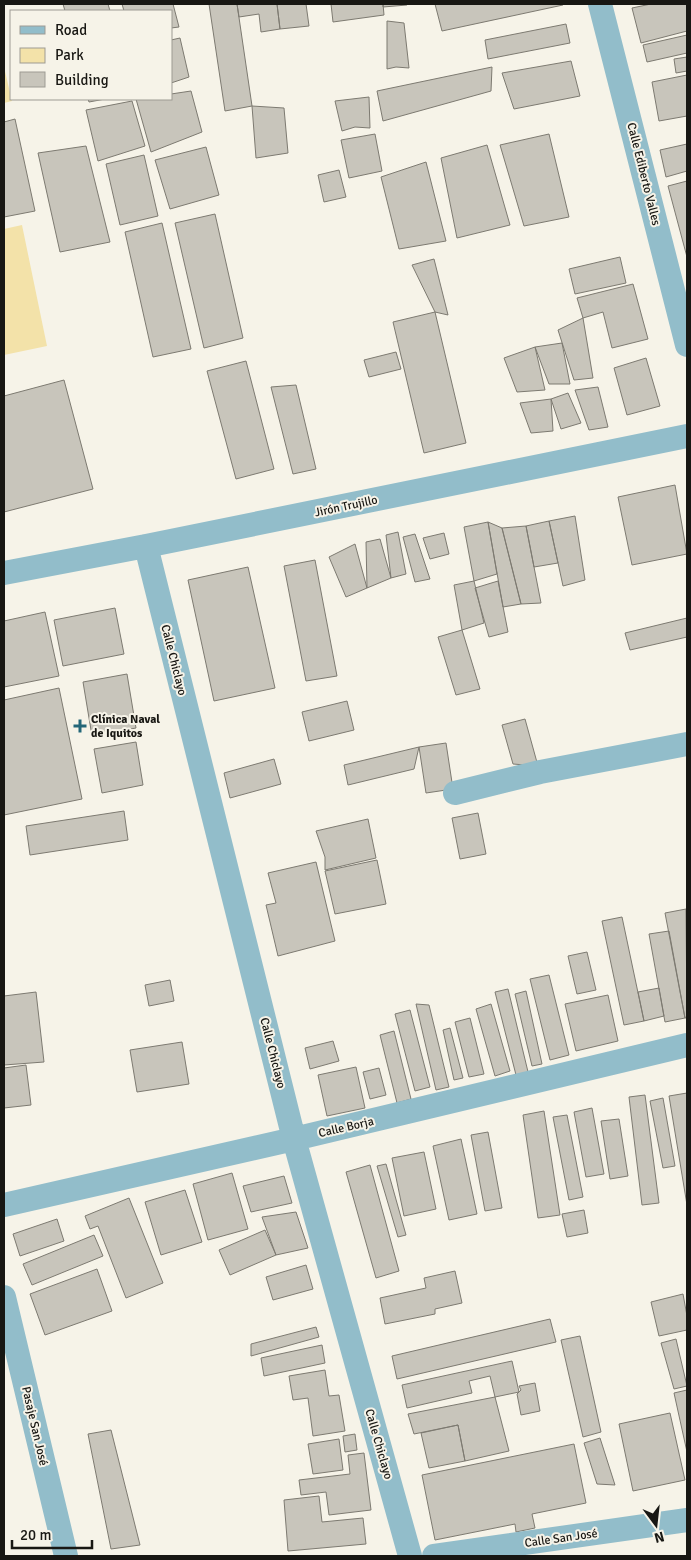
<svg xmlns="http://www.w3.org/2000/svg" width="691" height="1560" font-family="Signika,sans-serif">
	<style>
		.green { fill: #f3e2a9 }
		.building { fill: #c8c5bb; stroke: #7d7a71 }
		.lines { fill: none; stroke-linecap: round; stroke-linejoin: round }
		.street { stroke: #92bdca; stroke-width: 24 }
		.poi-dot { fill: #236678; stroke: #f6f3e8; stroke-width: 2 }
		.labels { text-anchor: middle; stroke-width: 4; stroke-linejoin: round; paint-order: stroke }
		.street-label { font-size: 12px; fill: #181713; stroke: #f6f3e8 }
		.poi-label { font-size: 12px; font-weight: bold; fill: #181713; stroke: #f6f3e8; text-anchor: start }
	</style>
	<rect width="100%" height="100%" fill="#f6f3e8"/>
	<path class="green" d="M4,67l8,34 -8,2z
		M22,225l25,121 -43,9v-126z"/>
	<path class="building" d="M63,4h45l2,7h-45z
		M122,4h51l6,23 -8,1v-17h-47z
		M209,4h28l15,102 -27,5z
		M237,4h40l3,25 -19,3 -2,-18 -20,3z
		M277,4h29l3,22 -29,3z
		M331,4h52l1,11 -51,7z
		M383,4h24v1l-24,2z
		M435,4h128v1l-121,26z
		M651,4h36v27l-46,12 -9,-35z
		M387,21l17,2 5,45 -13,-1 -9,2z
		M566,24l4,19 -82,16 -3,-19z
		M687,35v18l-40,9 -4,-17z
		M180,38l9,39 -18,6v-43z
		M687,57v14l-11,2 -2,-14z
		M571,61l9,35 -66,13 -12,-36z
		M492,67l-1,24 -108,30 -6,-30z
		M687,75v41l-28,5 -7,-39z
		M191,91l11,41 -51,20 -15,-53h35v-5z
		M369,97l1,31 -15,-1 -13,4 -7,-30z
		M88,99h17l-16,3z
		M132,101l13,45 -47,15 -12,-51z
		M252,106l32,2 4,45 -32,5z
		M15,119l20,92 -31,6v-95z
		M375,134l7,37 -33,7 -8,-38z
		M549,134l20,83 -45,9 -24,-81z
		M687,144v27l-21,6 -6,-27z
		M487,145l23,80 -53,13 -16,-80z
		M86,146l24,96 -50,10 -22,-99z
		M206,147l13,48 -49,14 -15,-49z
		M144,155l14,61 -38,9 -14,-61z
		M426,162l20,79 -47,8 -18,-72z
		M339,170l7,27 -22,5 -6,-27z
		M687,181v76l-19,-71z
		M215,214l28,124 -39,10 -29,-125z
		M162,223l29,126 -38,8 -28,-125z
		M620,257l6,26 -51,11 -6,-25z
		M434,259l14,56 -13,-3 -23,-47z
		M633,284l15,55 -36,9 -9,-36 -20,6 -6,-20z
		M435,312l31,131 -42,10 -31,-131z
		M583,318l10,60 -19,2 -16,-50z
		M562,343l8,41h-21l-14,-37z
		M535,347l10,43 -28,2 -13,-34z
		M396,352l5,17 -32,8 -5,-17z
		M646,358l14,48 -33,9 -13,-47z
		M246,361l28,108 -38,10 -29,-108z
		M64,380l29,109 -89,23v-116z
		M296,385l20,84 -23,5 -22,-87z
		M598,387l10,40 -19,3 -14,-40z
		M568,393l13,30 -20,6 -10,-30z
		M551,399l2,32 -22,2 -11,-30z
		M675,485l12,69 -55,11 -14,-68z
		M575,516l10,64 -22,6 -14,-65z
		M549,521l9,42 -24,4 -8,-41z
		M488,522l9,52 -23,7 -10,-54z
		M488,522l14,6 19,76 -18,3z
		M526,526l8,41 7,36 -20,1 -19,-76z
		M398,532l8,42 -15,4 -5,-43z
		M444,533l5,21 -19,5 -7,-21z
		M415,534l15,45 -15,3 -12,-45z
		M380,539l11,39 -24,10 -1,-46z
		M355,544l12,44 -21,9 -17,-40z
		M315,560l22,116 -31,5 -22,-115z
		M248,567l27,121 -61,13 -26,-121z
		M474,581l10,42 -22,7 -8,-45z
		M498,581l10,51 -19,5 -14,-49z
		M115,608l9,46 -61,12 -9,-46z
		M45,612l14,64 -55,11v-66z
		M687,618v19l-57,13 -5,-17z
		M462,630l18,59 -24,6 -18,-58z
		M127,674l9,54 -44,8 -9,-54z
		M59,688l23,111 -78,16v-115z
		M347,701l7,29 -45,11 -7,-29z
		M525,719l13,47 -25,-2 -11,-39z
		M136,742l7,43 -41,8 -8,-44z
		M446,743l7,46 -27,4 -7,-46z
		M419,747l-5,22 -66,16 -4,-20z
		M274,759l7,25 -51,14 -6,-25z
		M124,811l4,29 -98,15 -4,-29z
		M478,813l8,41 -26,5 -8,-41z
		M368,819l8,39 -51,12v-13l-9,-26z
		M377,860l9,44 -51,10 -10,-43z
		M316,862l19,79 -57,15 -12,-51 10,-2 -8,-30z
		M686,909l1,109h-2l-20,-105z
		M622,917l22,104 -20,4 -22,-104z
		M669,931l16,87 -20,4 -16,-88z
		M587,952l9,38 -19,4 -9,-38z
		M549,975l20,80 -19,5 -20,-81z
		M170,980l4,21 -25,5 -4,-21z
		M659,988l5,28 -20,5 -6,-29z
		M508,989l21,87 -12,3 -22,-87z
		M526,991l16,73 -10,2 -17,-72z
		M36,992l8,70 -40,3v-69z
		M608,995l10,46 -42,10 -11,-47z
		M416,1004l13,1 20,82 -13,3z
		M491,1004l19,67 -15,5 -19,-67z
		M410,1010l20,77 -15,4 -20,-77z
		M470,1018l14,56 -15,3 -14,-55z
		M450,1028l13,50 -9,2 -11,-50z
		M394,1031l17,68 -14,4 -17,-68z
		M333,1041l6,20 -29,8 -5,-21z
		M182,1042l7,42 -52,8 -7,-42z
		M26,1065l5,40 -27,3v-40z
		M356,1067l9,41 -38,8 -9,-41z
		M379,1068l7,27 -16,4 -7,-27z
		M687,1093v112l-18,-109z
		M645,1095l14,108 -17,2 -13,-108z
		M663,1098l12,68 -12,2 -13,-67z
		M592,1108l12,66 -18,3 -12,-65z
		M544,1111l16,104 -22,3 -15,-103z
		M567,1115l16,82 -14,3 -16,-83z
		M619,1119l9,57 -18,3 -9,-58z
		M488,1132l14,76 -17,3 -14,-76z
		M461,1139l16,75 -28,6 -16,-74z
		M424,1152l12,57 -32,7 -12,-58z
		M386,1164l20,71 -8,2 -21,-71z
		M370,1165l29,106 -23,7 -30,-106z
		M232,1173l16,56 -40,11 -15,-56z
		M284,1176l8,27 -41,9 -8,-26z
		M185,1190l17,52 -41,13 -16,-53z
		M129,1198l34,85 -37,15 -28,-72 -8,3 -5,-13z
		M584,1210l4,23 -21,4 -5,-23z
		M296,1212l12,36 -32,7 -14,-38z
		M57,1219l7,22 -44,15 -7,-22z
		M265,1230l11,25 -46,20 -11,-25z
		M94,1235l9,21 -71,29 -9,-21z
		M306,1265l7,24 -40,11 -7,-23z
		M97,1269l15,42 -67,24 -15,-41z
		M455,1271l7,32 -27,6v5l-50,10 -5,-26 46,-10 -2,-10z
		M683,1294l4,22v14l-28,6 -8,-34z
		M550,1319l6,23 -159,37 -5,-23z
		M316,1327l3,10 -68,19v-12z
		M580,1336l21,96 -18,5 -22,-97z
		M676,1339l11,47 -13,3 -13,-46z
		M322,1345l3,18 -61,13 -3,-18z
		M512,1361l7,31 -24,5 -5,-21 -21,5 3,12 -65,15 -5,-23z
		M325,1370l4,26 10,-1 6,36 -32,5 -5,-38 -15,2 -4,-24z
		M535,1383l5,28 -19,4 -4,-21 4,-4 -2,-4z
		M687,1390v62l-13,-59z
		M495,1397l14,54 -44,10 -7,-36 -44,9 -6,-20z
		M670,1413l15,67 -52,11 -14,-67z
		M458,1425l7,36 -36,7 -8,-35z
		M111,1430l29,115 -29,4 -23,-115z
		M355,1434l2,16 -12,2 -2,-16z
		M600,1438l15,47 -18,-1 -13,-41z
		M339,1439l4,31 -30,4 -5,-30z
		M574,1444l12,59 -54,11 3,14 -19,4 -1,-8 -80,16 -13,-65z
		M364,1453l7,57 -42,5 -3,-23 -25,3 -2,-15 51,-6 -2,-19z
		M319,1496l3,26 41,-4 3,26 -78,7 -4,-51z"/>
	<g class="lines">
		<path class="street" d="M600,4l87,341
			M146,546l148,593 116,417
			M4,573l142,-27 541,-110
			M455,793l85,-21 147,-28
			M4,1205l290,-66 393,-94
			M4,1297l62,259
			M434,1556l253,-36"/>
	</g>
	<path class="poi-dot" d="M77.5 718.5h5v5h5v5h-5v5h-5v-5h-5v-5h5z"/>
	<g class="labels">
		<g class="street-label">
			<text transform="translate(644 174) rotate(76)" y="4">Calle Ediberto Valles</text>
			<text transform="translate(346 506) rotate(-12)" y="4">Jirón Trujillo</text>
			<text transform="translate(174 660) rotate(76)" y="4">Calle Chiclayo</text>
			<text transform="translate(273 1053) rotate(76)" y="4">Calle Chiclayo</text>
			<text transform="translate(346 1127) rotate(-13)" y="4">Calle Borja</text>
			<text transform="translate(35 1426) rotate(77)" y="4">Pasaje San José</text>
			<text transform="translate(379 1444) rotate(74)" y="4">Calle Chiclayo</text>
			<text transform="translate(561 1538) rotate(-8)" y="4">Calle San José</text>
		</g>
		<g class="poi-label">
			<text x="91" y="723">Clínica Naval<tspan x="91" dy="14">de Iquitos</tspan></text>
		</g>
	</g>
	<rect width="691" height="1560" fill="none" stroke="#181713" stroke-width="10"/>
	<rect x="10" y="10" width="162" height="90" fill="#f6f3e8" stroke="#9d9b93"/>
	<rect x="20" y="26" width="25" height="8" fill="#92bdca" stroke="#9d9b93"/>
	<text x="55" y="35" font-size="15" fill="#181713">Road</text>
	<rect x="20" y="48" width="25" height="15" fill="#f3e2a9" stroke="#9d9b93"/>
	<text x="55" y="60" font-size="15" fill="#181713">Park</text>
	<rect x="20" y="72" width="25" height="15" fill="#c8c5bb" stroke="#9d9b93"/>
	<text x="55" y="85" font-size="15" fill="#181713">Building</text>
	<g transform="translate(656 1525) rotate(165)" stroke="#f6f3e8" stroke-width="4" paint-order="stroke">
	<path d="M0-4L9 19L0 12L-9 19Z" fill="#181713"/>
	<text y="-8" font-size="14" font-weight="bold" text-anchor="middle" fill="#181713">N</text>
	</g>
	<path d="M12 1540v8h80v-8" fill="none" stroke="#181713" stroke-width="2.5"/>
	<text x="20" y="1540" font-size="15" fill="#181713" stroke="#f6f3e8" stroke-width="4" paint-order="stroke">20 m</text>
</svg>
